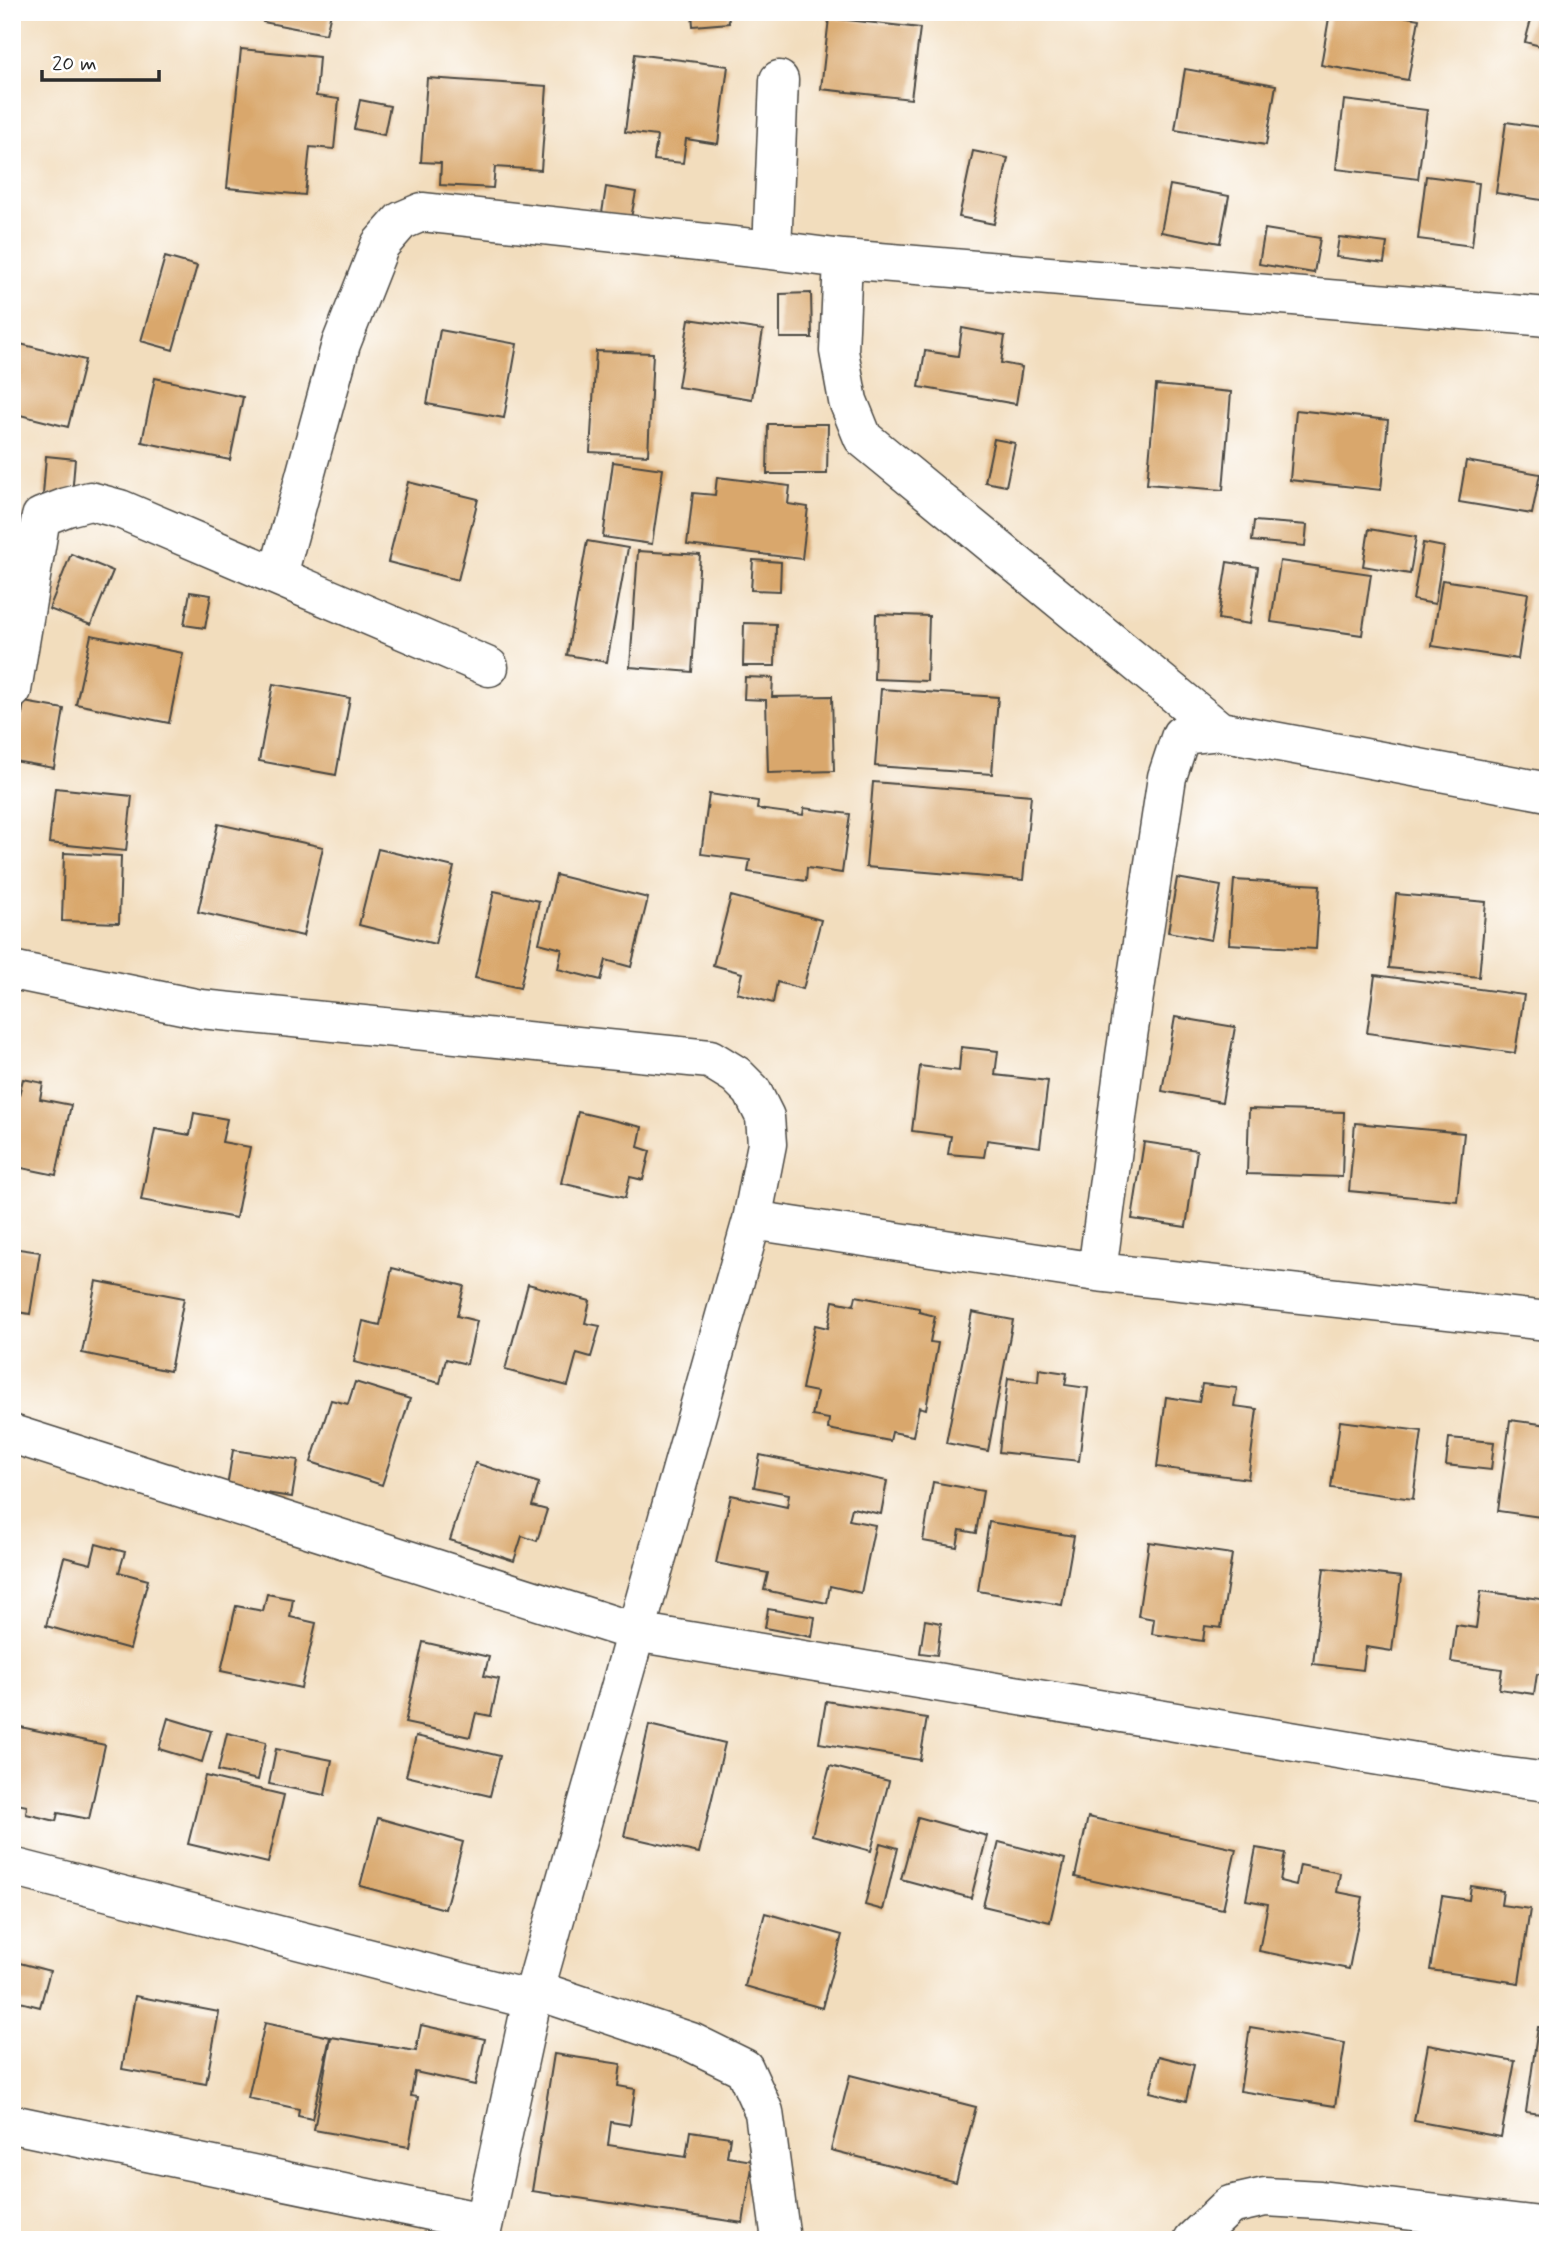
<svg xmlns="http://www.w3.org/2000/svg" width="1560" height="2252" font-family="Mynerve,sans-serif">
	<style>
		.building { fill: #d9a76c }
		.lines { fill: none; stroke-linecap: round; stroke-linejoin: round }
		.minor-casing { stroke: #494641; stroke-width: 41 }
		.minor { stroke: #fff; stroke-width: 38 }
	</style>
	<rect width="100%" height="100%" fill="#fff"/>
	<filter id="ink" filterUnits="userSpaceOnUse"><feTurbulence type="fractalNoise" baseFrequency=".0143" numOctaves="2"/><feDisplacementMap in="SourceGraphic" scale="14" xChannelSelector="R" yChannelSelector="G"/><feConvolveMatrix kernelMatrix="1 2 1 2 8 2 1 2 1" color-interpolation-filters="sRGB"/></filter>
	<filter id="wash" filterUnits="userSpaceOnUse"><feTurbulence type="fractalNoise" baseFrequency=".00686" numOctaves="4" result="noise"/><feDisplacementMap in="SourceGraphic" scale="28" xChannelSelector="R" yChannelSelector="G"/><feGaussianBlur stdDeviation="1.57" result="paint"/><feColorMatrix in="noise" values="0 0 0 0 0 0 0 0 0 0 0 0 0 0 0 0 0 1.4 0 .05"/><feComposite in="paint" operator="in"/></filter>
	<g filter="url(#wash)">
		<rect width="100%" height="100%" fill="#f2ddbd"/>
		<g id="blocks">
			<path class="building" d="M265,12h66l-5,22 -63,-12z
				M692,12h36l1,11 -36,3z
				M1330,12h49l40,7 -11,61 -87,-15z
				M1533,12h15v36l-23,-6z
				M829,18l91,10 -9,71 -90,-10z
				M241,49l78,8 -3,39 23,3 -5,50 -24,-2 -5,48 -78,-7z
				M635,54l93,12 -10,78 -32,-5 -3,24 -29,-3 3,-24 -32,-4z
				M1185,69l91,16 -10,60 -91,-15z
				M427,78l120,8 -6,84 -46,-3 -2,21 -53,-3 1,-22 -20,-1z
				M360,100l30,6 -6,29 -30,-6z
				M1344,100l83,10 -9,69 -82,-10z
				M1506,122l42,6v73l-52,-8z
				M973,151l35,7 -14,66 -35,-7z
				M1426,176l53,7 -7,63 -54,-7z
				M1170,185l59,11 -9,47 -59,-11z
				M606,187l30,5 -5,26 -29,-5z
				M1265,229l55,9 -6,35 -55,-9z
				M1339,237l48,6 -3,20 -48,-6z
				M165,257l32,9 -24,84 -32,-9z
				M811,293l1,45h-32v-44z
				M689,319l74,11 -11,69 -74,-12z
				M962,328l43,8 -4,27 21,4 -6,37 -97,-17 6,-36 33,5z
				M440,330l77,14 -13,74 -77,-14z
				M12,342l73,18 -17,67 -56,-14z
				M596,351l57,2 -5,102 -58,-3z
				M155,378l88,19 -13,63 -88,-18z
				M1156,385l75,7 -8,98 -76,-6z
				M1296,410l92,10 -7,70 -91,-10z
				M768,424h60l-1,50h-60z
				M994,439l21,4 -9,43 -21,-4z
				M46,456l29,3 -3,37 -29,-1z
				M1466,461l74,13 -8,40 -73,-12z
				M613,462l50,7 -11,75 -49,-7z
				M717,477l73,9 -2,18 20,3 -6,52 -115,-14 6,-52 22,2z
				M408,482l70,17 -20,81 -70,-18z
				M1254,521l53,4 -2,21 -53,-5z
				M1369,529l47,8 -6,37 -47,-8z
				M587,541l41,7 -21,114 -40,-7z
				M1423,543l21,4 -9,57 -22,-4z
				M638,551l62,4 -8,117 -62,-5z
				M71,554l42,17 -22,54 -42,-16z
				M753,560l28,2 -1,29 -29,-1z
				M1280,561l91,13 -9,61 -91,-13z
				M1227,562l31,5 -8,57 -32,-5z
				M1442,580l86,13 -10,66 -86,-13z
				M190,592l21,3 -6,33 -21,-3z
				M876,614l53,2 -2,65 -53,-2z
				M744,623l32,1 -1,42h-32z
				M91,635l92,18 -14,70 -93,-19z
				M745,677l28,1 -1,19 60,-1 2,75 -66,2 -2,-73 -22,-1z
				M273,684l77,14 -14,77 -77,-14z
				M881,689l117,8 -6,77 -117,-8z
				M24,702l40,7 -10,59 -40,-7z
				M873,782l158,13 -8,85 -157,-13z
				M55,788l77,8 -6,55 -77,-8z
				M709,794l49,7 -1,8 46,6 1,-7 46,6 -8,59 -35,-5 -1,13 -58,-9 2,-12 -49,-6z
				M218,824l105,23 -20,89 -105,-24z
				M378,849l76,18 -19,77 -76,-19z
				M64,853l57,3 -2,67 -57,-2z
				M556,875l92,23 -17,69 -25,-7 -5,20 -43,-11 4,-20 -23,-6z
				M1177,878l44,8 -10,54 -43,-8z
				M1234,880l86,5 -4,64 -87,-5z
				M494,891l45,10 -19,87 -45,-10z
				M1396,894l90,8 -7,75 -90,-9z
				M731,896l90,24 -18,69 -26,-7 -4,21 -36,-10 5,-20 -29,-8z
				M1375,975l149,20 -9,58 -148,-20z
				M1175,1017l60,10 -13,75 -60,-11z
				M961,1047l37,4 -3,24 53,6 -8,66 -53,-7 -3,17 -36,-3 3,-18 -39,-5 8,-65 39,5z
				M23,1079l20,4 -3,16 31,6 -15,70 -44,-9v-73l7,2z
				M1249,1109l95,3 -2,65 -95,-3z
				M578,1112l64,15 -4,20 12,4 -7,29 -13,-3 -5,21 -64,-15z
				M194,1113l33,6 -5,23 28,5 -14,71 -95,-18 14,-71 35,6z
				M1355,1123l109,10 -7,68 -108,-10z
				M1144,1142l53,8 -11,77 -54,-8z
				M12,1248l28,4 -10,62 -18,-3z
				M392,1268l72,18 -7,30 20,5 -10,43 -21,-5 -6,24 -86,-21 9,-41 17,4z
				M96,1281l88,17 -14,73 -88,-18z
				M528,1284l62,17 -5,22 15,3 -9,31 -14,-4 -9,33 -63,-16z
				M856,1296l63,12v4l16,4 -5,26 8,1 -12,66 -7,-2 -6,29 -21,-4 -2,9 -62,-12 1,-10 -17,-3 5,-24 -15,-3 13,-64 13,3 5,-27 21,4z
				M972,1312l41,8 -25,131 -42,-8z
				M1039,1369l28,4 -2,12 23,3 -9,73 -80,-9 9,-74 30,4z
				M355,1382l55,17 -28,86 -71,-23 20,-62 17,4z
				M1202,1384l35,4 -3,18 23,3 -9,70 -91,-12 9,-70 33,5z
				M1510,1420l38,5v93l-50,-7z
				M1340,1421l82,10 -9,68 -82,-11z
				M1449,1438l45,4 -3,28 -45,-5z
				M233,1450l65,10 -6,37 -65,-10z
				M760,1455l127,26 -6,33 -29,-6 -3,12 26,5 -14,68 -31,-7 -3,17 -63,-13 4,-17 -52,-10 15,-68 56,12 2,-13 -35,-7z
				M475,1463l64,20 -7,23 15,4 -10,31 -15,-5 -8,25 -64,-21z
				M933,1482l50,9 -7,42 -16,-3 -3,17 -34,-6z
				M989,1522l85,14 -12,69 -84,-14z
				M1149,1542l83,12 -11,74 -16,-2 -2,15 -51,-7 2,-15 -16,-3z
				M96,1544l29,8 -6,20 29,8 -18,69 -84,-23 18,-69 27,7z
				M1324,1568l77,9 -9,74 -26,-4 -3,23 -50,-6z
				M1481,1591l67,9v75l-11,-1 -3,20 -35,-5 3,-20 -51,-7 5,-37 20,3z
				M267,1594l26,5 -3,18 26,6 -15,65 -80,-17 15,-65 27,5z
				M768,1609l47,8 -3,20 -47,-9z
				M925,1620l16,3 -4,32 -17,-2z
				M423,1642l66,15 -5,19 15,3 -8,37 -15,-3 -6,24 -65,-14z
				M826,1701l101,17 -7,42 -101,-17z
				M168,1718l43,13 -9,31 -43,-13z
				M649,1725l76,18 -26,110 -75,-17z
				M16,1726l89,19 -16,74 -31,-6 -2,8 -30,-7 1,-8 -15,-3v-60z
				M227,1733l39,9 -8,38 -40,-9z
				M416,1736l84,20 -10,40 -84,-20z
				M276,1749l56,11 -7,35 -56,-11z
				M830,1766l59,15 -18,70 -59,-16z
				M205,1776l79,19 -16,68 -80,-19z
				M918,1817l69,19 -16,62 -70,-19z
				M1088,1817l148,32 -13,60 -148,-32z
				M378,1818l85,24 -18,67 -85,-23z
				M999,1842l66,17 -15,63 -67,-16z
				M880,1843l18,5 -15,62 -18,-5z
				M1256,1848l29,5 -5,28 16,4 4,-20 40,8 -3,19 26,5 -14,72 -90,-18 9,-47 -22,-4z
				M1471,1886l32,5 -2,14 29,4 -11,74 -89,-13 12,-74 27,4z
				M765,1913l77,22 -20,73 -77,-22z
				M12,1961l38,10 -10,36 -28,-7z
				M135,1996l84,16 -13,72 -84,-15z
				M265,2023l65,14 -18,82 -14,-3 1,-7 -51,-11z
				M421,2025l64,14 -10,46 -60,-13 -4,24 7,1 -9,50 -95,-17 17,-93 85,14z
				M1250,2027l95,16 -10,63 -95,-15z
				M1538,2027l10,1v87l-22,-3z
				M1428,2045l87,16 -14,76 -87,-16z
				M554,2054l67,10 -3,22 17,3 -5,36 -19,-3 -3,23 78,12 4,-26 40,6 -3,20 26,4 -10,62 -211,-32z
				M1159,2056l35,9 -8,36 -36,-9z
				M850,2075l126,32 -20,75 -125,-32z"/>
		</g>
	</g>
	<g filter="url(#ink)">
		<use href="#blocks" fill-opacity="0" stroke="#494641" stroke-width="2"/>
		<g class="lines">
			<g class="minor-casing">
				<path id="minor" d="M772,250l7,-170
					M843,259l-4,92 9,50 15,37 357,293
					M278,575l63,-231 39,-99 21,-24 21,-9 350,38 71,9 705,58
					M12,690l29,-173 26,-10 23,-6 30,8 369,158
					M12,970l189,39 509,50 26,16 16,16 13,26 2,27 -15,76 -220,780 -52,240
					M752,1220l345,52 451,49
					M1097,1272l28,-216 42,-279 14,-42 39,-4 328,61
					M12,1434l623,198 865,144 48,6
					M12,1867l520,133
					M536,1990l155,52 53,26 20,44 17,128
					M12,2124l471,98
					M1193,2240l37,-35 35,-8 55,3 228,27"/>
			</g>
			<use href="#minor" class="minor"/>
		</g>
	</g>
	<rect width="1560" height="2252" fill="none" stroke="#fff" stroke-width="42"/>
	<path d="M42 70v10h117v-10" fill="none" stroke="#2b2b2b" stroke-width="3.5"/>
	<text x="52" y="70" font-size="21" fill="#2b2b2b" stroke="#ffffff" stroke-width="5" paint-order="stroke">20 m</text>
</svg>
